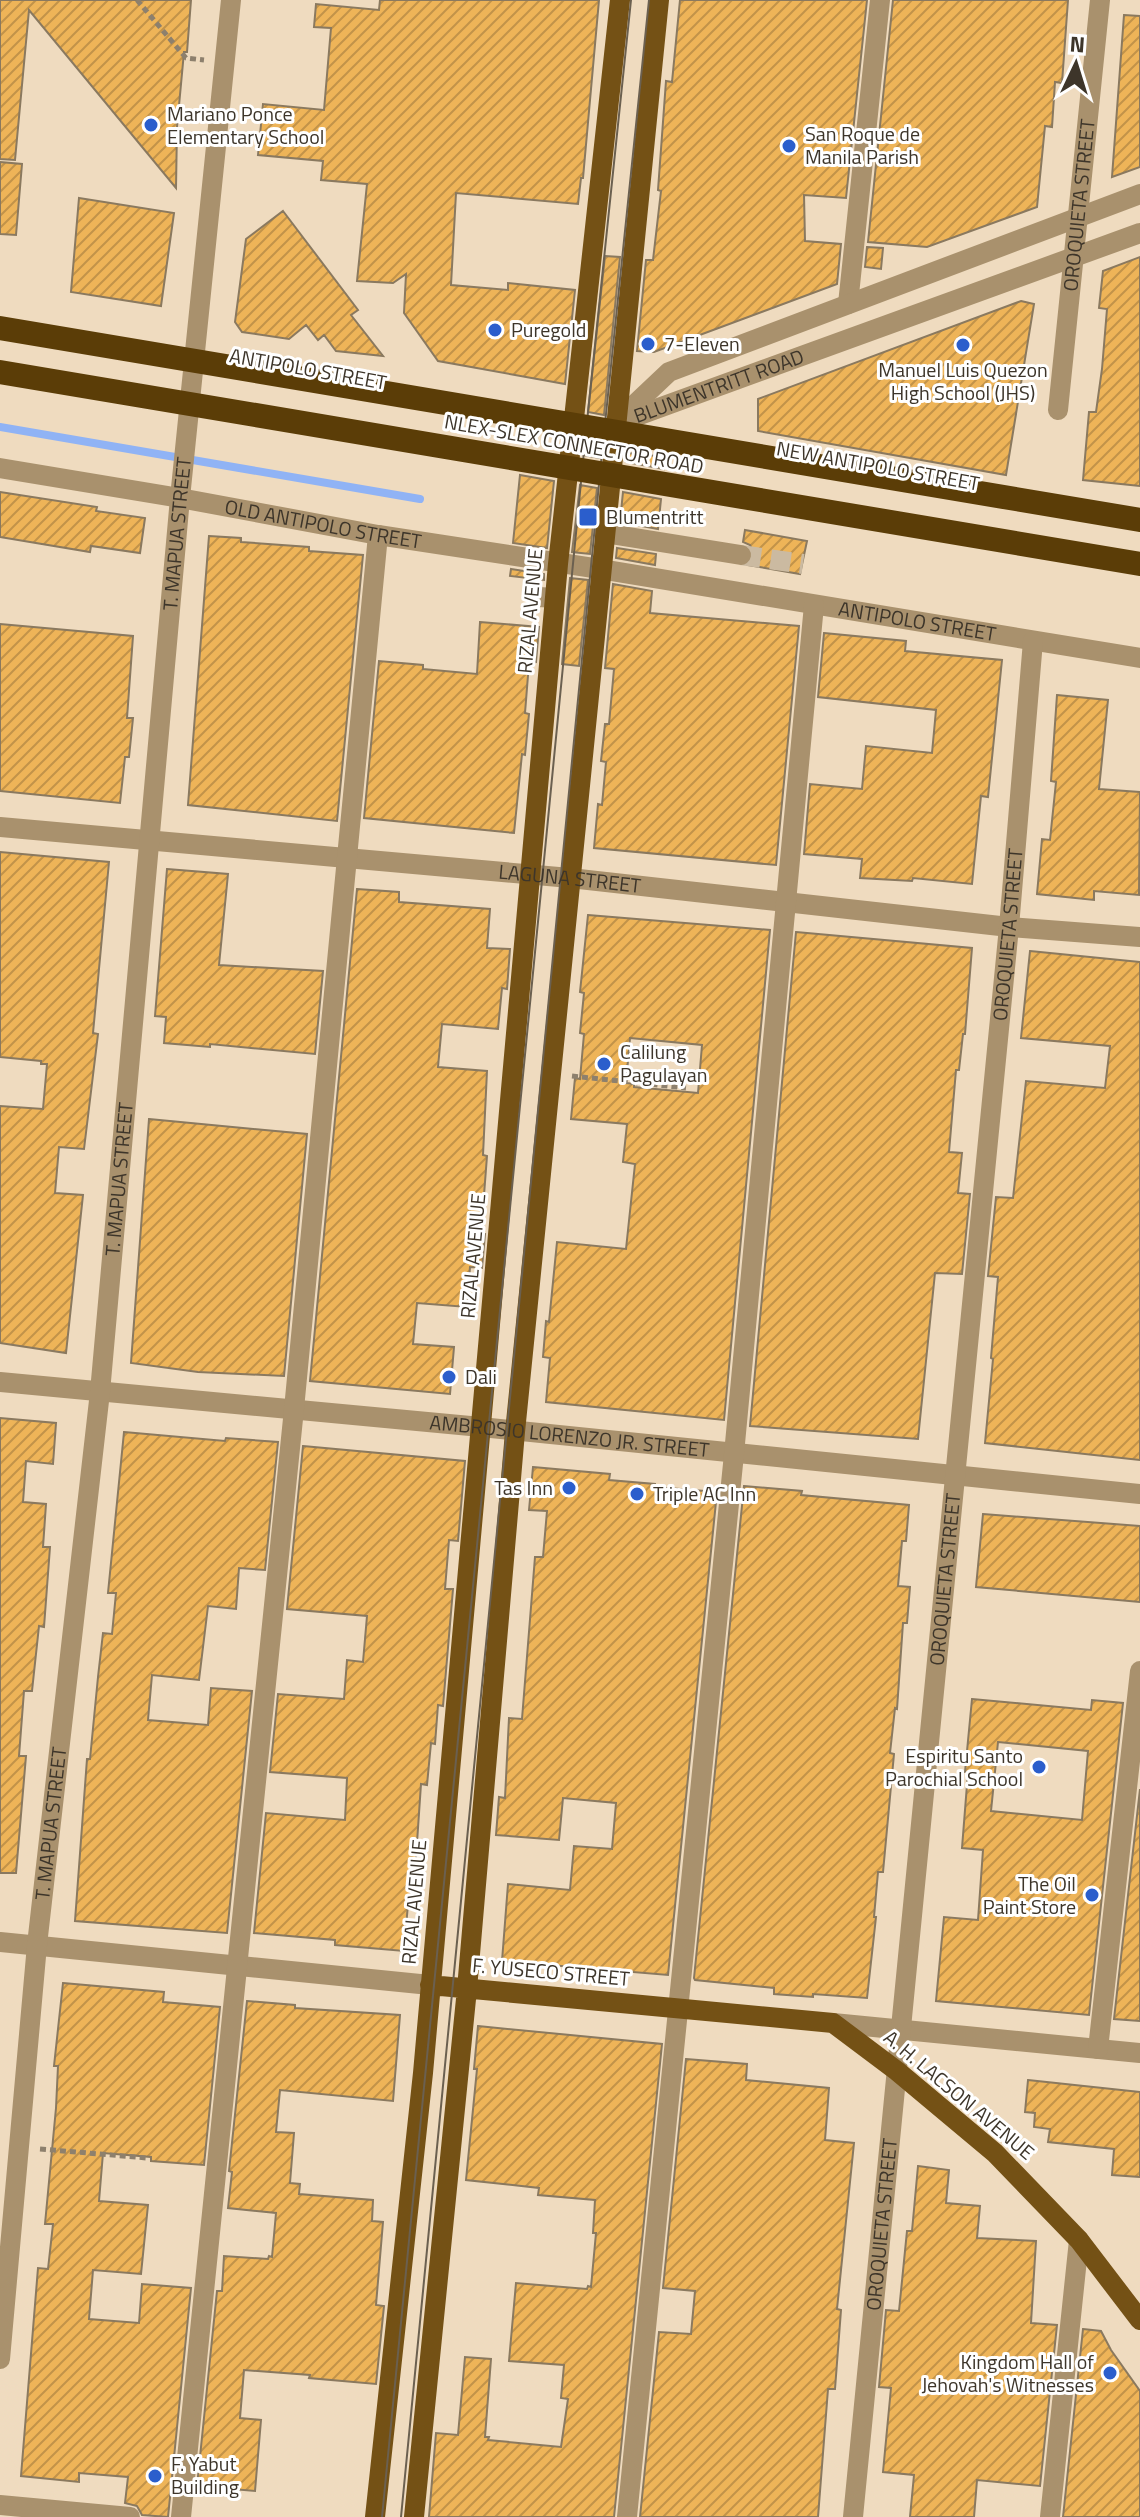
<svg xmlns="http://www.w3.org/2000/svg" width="1140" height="2517" font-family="'Titillium Web',sans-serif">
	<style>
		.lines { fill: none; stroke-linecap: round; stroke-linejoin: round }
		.stream { stroke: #90b3f5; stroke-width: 8 }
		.building { fill: url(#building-hatch); stroke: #8a795f; stroke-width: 2; fill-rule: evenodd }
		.minor-tunnel { stroke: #cbbaa1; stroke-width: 20; stroke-dasharray: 20 10; stroke-linecap: butt }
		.path { stroke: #8d806d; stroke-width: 5; stroke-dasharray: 6 4; stroke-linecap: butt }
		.minor { stroke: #a9916d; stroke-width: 20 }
		.major { stroke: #745115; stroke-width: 20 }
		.tram { stroke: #6b6050; stroke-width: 2 }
		.highway-bridge { stroke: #5b3d07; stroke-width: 24 }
		.poi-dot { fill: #2b5ecc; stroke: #fff; stroke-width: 3 }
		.labels { text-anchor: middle; stroke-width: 6; stroke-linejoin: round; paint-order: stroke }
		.poi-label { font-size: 20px; fill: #3d352a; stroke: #fff; text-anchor: start }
		.street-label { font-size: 20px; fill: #3d352a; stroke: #fff }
	</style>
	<defs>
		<pattern id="building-hatch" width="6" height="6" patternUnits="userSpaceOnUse" patternTransform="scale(2)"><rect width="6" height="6" fill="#eeb458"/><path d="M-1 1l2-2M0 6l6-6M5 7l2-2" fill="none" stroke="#c29349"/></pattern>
	</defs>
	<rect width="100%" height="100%" fill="#efdbbf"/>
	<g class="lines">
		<path class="stream" d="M0,427l420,72"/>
	</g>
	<path class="building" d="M0,0h191l-4,52h-3l-7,75 -1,61 -147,-178 -14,150 -15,-1z
		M380,0h219l-16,178h-2l-3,26 -122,-11 -5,92 57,5v-7l67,7 -10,94 -127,-23 -34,-48 2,-39 -13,9 -36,-2 10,-97 -46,-4 2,-19 -65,-6 5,-51 61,6 7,-82 -17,-1 2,-23 63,6z
		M680,0h187l-21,198 -42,-3 1,46 36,3 -4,40 -183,68 -17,-1 9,-91h7l8,-69 -3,-1 8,-109 6,1z
		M893,0h175l-6,83 -7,-1 -3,45 -7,-1 -8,81 -110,40 -59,-5z
		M1124,15l16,1v151l-28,10z
		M0,162l22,2 -6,71 -16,-1z
		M79,198l95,15 -13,93 -90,-14z
		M283,211l75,99 -7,5 32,41 -47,-5 -12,-16 -6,5 -12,-15 -17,14 -47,-7 -7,-10 11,-83z
		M867,247l16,1 -2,21 -16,-2z
		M605,256l15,1 -16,158 -16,-3z
		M1140,257v229l-57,-6 6,-68h7l6,-43 5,-60 -8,-1 4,-37z
		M1021,301l13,3 -28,171 -248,-44v-32z
		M585,442l16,2 -1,14 -17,-3z
		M627,449v4l38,4 -1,12 -38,-7z
		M520,475l34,6 -7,67 -34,-5z
		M580,485l17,3 -7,66 -18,-2z
		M0,492l97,15 -1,4 49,7 -5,35 -49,-7 -1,6 -90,-15z
		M623,492l38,7 -3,30 -38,-7z
		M745,530l62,11 -7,33 -52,-9 6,-9 -4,-11 -7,-3z
		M209,536l32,2v4l68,5v4l54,4 -26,266 -149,-16z
		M617,548l39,6 -1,11 -39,-7z
		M511,569l33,5v6l-34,-4z
		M570,578l18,2 -9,86 -17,-2z
		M613,584l39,7 -2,22 149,13 -23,239 -182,-17 4,-44 4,1 4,-43 -5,-1 4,-37h4l5,-55 -9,-1z
		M480,622l59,5 -3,35 -7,1 -4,50 4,1 -4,41 -3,-1 -8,79 -150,-15 15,-157 44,4v4l54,5z
		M0,624l133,12 -6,82h6l-4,39h-4l-5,46 -120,-12z
		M824,633l82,8 -1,10 97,9 -14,137 -7,-1 -9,88 -59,-6 -1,3 -52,-3 2,-19 -58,-5 6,-70 52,5 4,-43 66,7 4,-43 -118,-13z
		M1057,695l51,5 -9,89 41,3 -1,103 -45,-4v9l-57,-6 5,-55 8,1 6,-58 -5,-1z
		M0,852l109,10 -16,171 5,1 -14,115 -25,-2 -4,46 28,2 -17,158 -66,-10v-237l43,3 4,-45h-6v-3l-41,-4z
		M167,869l61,5 -9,91 104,6 -8,83 -105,-10v3l-46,-4 2,-26 -11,-1z
		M357,889l42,3v10l91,7 -3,39 23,1 -3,40 -5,-1 -4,41 -56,-5 -4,43 49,4 -4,84 4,1 -6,78h4l-3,34 -12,-1 -3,40 -50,-4 -4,41 41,3 -4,47 -140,-13z
		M588,915l182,15 -46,490 -178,-18 4,-44 -7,-1 3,-36 3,1 8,-80 69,7 9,-85 -12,-2 4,-38 -56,-5 4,-41 5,1 4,-45 -4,-1 4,-40 -4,-1zM630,1038l72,7 -4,48 -64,-6v-3l-8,-1z
		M796,932l176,16 -7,86h-2l-4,36h-3l-7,82 13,1 -4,40 12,1 -8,80 -27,-1 -17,166 -168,-13z
		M1030,951l110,11v498l-155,-17 8,-84 -2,-1 7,-81 -10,-1 8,-79 17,1 13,-117 79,7 5,-42 -89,-8z
		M149,1119l158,15 -23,242 -86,-4 -67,-9z
		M0,1418l56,5 -3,41 -27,-3 -3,41 23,2 -3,43h7l-6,80 -5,-1 -7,65h-8l-5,65h7l-10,117h-16z
		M124,1432l101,9 1,-3 52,4 -13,128 -26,-2 -3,41 -28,-3 -9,74 -47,-5 -4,45 60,5 3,-37 41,3 -25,242 -152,-12 12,-162h3l8,-82 5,-44 9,1 4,-41h-8z
		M303,1446l162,15 -7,80 -9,-1 -4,49h8l-10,117 -5,-1 -3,39 -4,-1 -4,42 -6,-1 -6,88h3l-3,33 -7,-1 -4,47 -69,-6v-5l-81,-7 12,-120 79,7 2,-42 -77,-6 8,-78 66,5 3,-39 16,2 4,-46 -80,-7z
		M533,1467l77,7 -1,6 46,4v3l62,5 -49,483 -166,-14 6,-77 62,6 4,-44 38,3 4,-46 -53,-5 -4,42 -63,-5 3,-38 6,1 4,-80 13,1 13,-162h8l4,-46 -18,-1z
		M744,1486l58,5 -1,4 108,10 -3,36h-4l-4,45 12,1 -3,36h-4l-6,86 -2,-1 -5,45 4,1 -11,118h-5l-4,45h2l-9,81 -54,-4v3l-39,-3v-6l-79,-8 -1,-2z
		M983,1514l157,12v76l-164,-15z
		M972,1699l119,11 1,-10 31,3 -34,312 -153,-14 8,-84 34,3 5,-70 -21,-2 6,-76h-3zM998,1742l90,9 -6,69 -91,-9z
		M1140,1789v232l-26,-2z
		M63,1983l101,9 -1,10 57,5 -16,158 -53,-4v-4l-48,-4 -4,48 49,4 -7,69 -48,-4 -4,49 50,4 3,-39 49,4 -23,229 -26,-2 -5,-9 -12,-3 3,-26 -49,-4v9l-58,-6 17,-208 10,1 5,-45h-8l11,-116 2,-42h-4z
		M247,2001l48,4v3l105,7 -7,86 -113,-11 -4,42 18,1 -4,50 10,1 -1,10 74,6 -1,21 11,1 -7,83 8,1 -8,78 -67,-6 1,-3 -66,-5 -4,48 21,2 -6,71 -58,-5 20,-195h5l2,-35 44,3 1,-3 3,1 4,-44 -48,-5 4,-36 -3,-1z
		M478,2026l184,18 -48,473h-185l7,-84 22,2 7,-78 26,2 -6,78h4l-1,3 73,7 7,-48 -7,-1 3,-33 -55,-4 7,-78 71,6 1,-3 3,1 5,-54h-3l2,-33 -57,-5 1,-7 -73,-8 11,-111h-3z
		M686,2059l61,5 -1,16 83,8 -4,52 29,3 -17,166 4,1 -6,79h-7l-10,128h-178l19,-185 32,2 4,-43 -32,-3z
		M1028,2080l112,12v85l-28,-2 2,-26 -66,-7 2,-13 -16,-2 1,-14 -10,-1z
		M918,2166l31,4 -3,33 34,3 -3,32 59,3 -5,82 26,2 -17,161 -63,-6 -3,37h-64l4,-42 -31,-3 8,-84 -12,-1 7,-77 13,1 8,-80h5z
		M1083,2329l18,2 10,19 29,41v126h-77z"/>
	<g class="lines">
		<path class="minor-tunnel" d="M741,555l62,9"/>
		<path class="path" d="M137,0l49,58 18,2
			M572,1076l114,12
			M40,2149l107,9"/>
		<g class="minor">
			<path d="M848,304l32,-304"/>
			<path id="s1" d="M1058,410l42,-410"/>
			<path id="s2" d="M623,421l517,-188"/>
			<path d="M615,423l54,-51 471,-178"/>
			<path id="s3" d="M0,468l180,30 198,37 222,34 540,89"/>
			<path d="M604,533l137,22"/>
			<path d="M539,597l16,1"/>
			<path id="s4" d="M0,827l570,51 439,49 131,10"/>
			<path id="s5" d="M0,1382l481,45 659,67"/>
			<path d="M0,1942l430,43"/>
			<path d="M833,2023l307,30"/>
			<path d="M1098,2049l42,-378"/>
			<path id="s6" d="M0,2359l37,-414 63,-553 80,-894 51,-498"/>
			<path d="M0,2505l130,12"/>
			<path d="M181,2517l113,-1108 84,-874"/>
			<path d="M627,2517l107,-1063 80,-849"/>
			<path id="s7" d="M853,2517l156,-1590 24,-286"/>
			<path d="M1050,2517l29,-277"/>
		</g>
		<path class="major" d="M430,1985l403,38 64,48 98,82 84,87 61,80
			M375,2517l48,-444 135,-1509 62,-564
			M414,2517l53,-528 48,-557 144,-1432"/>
		<path class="tram" d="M382,2517l203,-2076 46,-441
			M401,2517l202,-2074 46,-443"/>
		<path class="highway-bridge" d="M0,328l1140,192
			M0,372l1140,192"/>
	</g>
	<g class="poi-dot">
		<circle cx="151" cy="125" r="8"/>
		<circle cx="789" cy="146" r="8"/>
		<circle cx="495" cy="330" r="8"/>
		<circle cx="648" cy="344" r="8"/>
		<circle cx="963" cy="345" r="8"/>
		<rect x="578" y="507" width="20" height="20" rx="4"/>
		<circle cx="604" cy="1064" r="8"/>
		<circle cx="449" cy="1377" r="8"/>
		<circle cx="569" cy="1488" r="8"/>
		<circle cx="637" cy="1494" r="8"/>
		<circle cx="1039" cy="1767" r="8"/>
		<circle cx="1092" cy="1895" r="8"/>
		<circle cx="1110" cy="2373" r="8"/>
		<circle cx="155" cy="2476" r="8"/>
	</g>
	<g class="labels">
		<g class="poi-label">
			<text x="167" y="121">Mariano Ponce<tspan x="167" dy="23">Elementary School</tspan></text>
			<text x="805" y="141">San Roque de<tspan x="805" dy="23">Manila Parish</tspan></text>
			<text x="511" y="337">Puregold</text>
			<text x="664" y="351">7-Eleven</text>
			<text x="963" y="377" text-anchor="middle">Manuel Luis Quezon<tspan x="963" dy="23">High School (JHS)</tspan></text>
			<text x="606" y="524">Blumentritt</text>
			<text x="620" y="1059">Calilung<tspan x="620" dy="23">Pagulayan</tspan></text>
			<text x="465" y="1384">Dali</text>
			<text x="553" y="1495" text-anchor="end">Tas Inn</text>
			<text x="653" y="1501">Triple AC Inn</text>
			<text x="1023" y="1763" text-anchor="end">Espiritu Santo<tspan x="1023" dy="23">Parochial School</tspan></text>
			<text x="1076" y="1891" text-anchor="end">The Oil<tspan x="1076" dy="23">Paint Store</tspan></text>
			<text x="1094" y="2369" text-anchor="end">Kingdom Hall of<tspan x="1094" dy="23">Jehovah's Witnesses</tspan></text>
			<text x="171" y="2471">F. Yabut<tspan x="171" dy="23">Building</tspan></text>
		</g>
		<g class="street-label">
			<text dy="7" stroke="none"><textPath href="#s1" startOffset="206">OROQUIETA STREET</textPath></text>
			<text transform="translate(308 369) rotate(10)" y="7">ANTIPOLO STREET</text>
			<text dy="7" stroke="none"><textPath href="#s2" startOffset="102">BLUMENTRITT ROAD</textPath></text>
			<text transform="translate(574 444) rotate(10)" y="7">NLEX-SLEX CONNECTOR ROAD</text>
			<text transform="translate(878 466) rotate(10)" y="7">NEW ANTIPOLO STREET</text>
			<text dy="7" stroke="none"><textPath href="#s3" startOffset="328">OLD ANTIPOLO STREET</textPath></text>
			<text dy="7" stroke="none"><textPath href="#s6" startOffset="1834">T. MAPUA STREET</textPath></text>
			<text transform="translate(530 611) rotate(-85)" y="7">RIZAL AVENUE</text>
			<text dy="7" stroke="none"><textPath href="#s3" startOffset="930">ANTIPOLO STREET</textPath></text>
			<text dy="7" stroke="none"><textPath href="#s4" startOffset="572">LAGUNA STREET</textPath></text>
			<text dy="7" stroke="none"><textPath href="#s7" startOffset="1590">OROQUIETA STREET</textPath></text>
			<text dy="7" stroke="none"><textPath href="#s6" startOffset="1186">T. MAPUA STREET</textPath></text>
			<text transform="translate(473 1256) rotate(-85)" y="7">RIZAL AVENUE</text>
			<text dy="7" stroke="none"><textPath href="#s5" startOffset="572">AMBROSIO LORENZO JR. STREET</textPath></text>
			<text dy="7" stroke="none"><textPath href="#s7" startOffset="942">OROQUIETA STREET</textPath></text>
			<text dy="7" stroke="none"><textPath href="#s6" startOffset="538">T. MAPUA STREET</textPath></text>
			<text transform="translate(414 1902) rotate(-85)" y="7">RIZAL AVENUE</text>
			<text transform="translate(551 1972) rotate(5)" y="7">F. YUSECO STREET</text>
			<text transform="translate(959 2095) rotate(40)" y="7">A. H. LACSON AVENUE</text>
			<text dy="7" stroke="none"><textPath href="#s7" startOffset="294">OROQUIETA STREET</textPath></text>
		</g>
	</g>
	<g transform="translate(1076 64) rotate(4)" stroke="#ffffff" stroke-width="6" paint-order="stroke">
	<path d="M0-6L14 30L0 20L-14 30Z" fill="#3d352a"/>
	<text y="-12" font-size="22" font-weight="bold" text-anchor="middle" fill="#3d352a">N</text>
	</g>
</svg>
